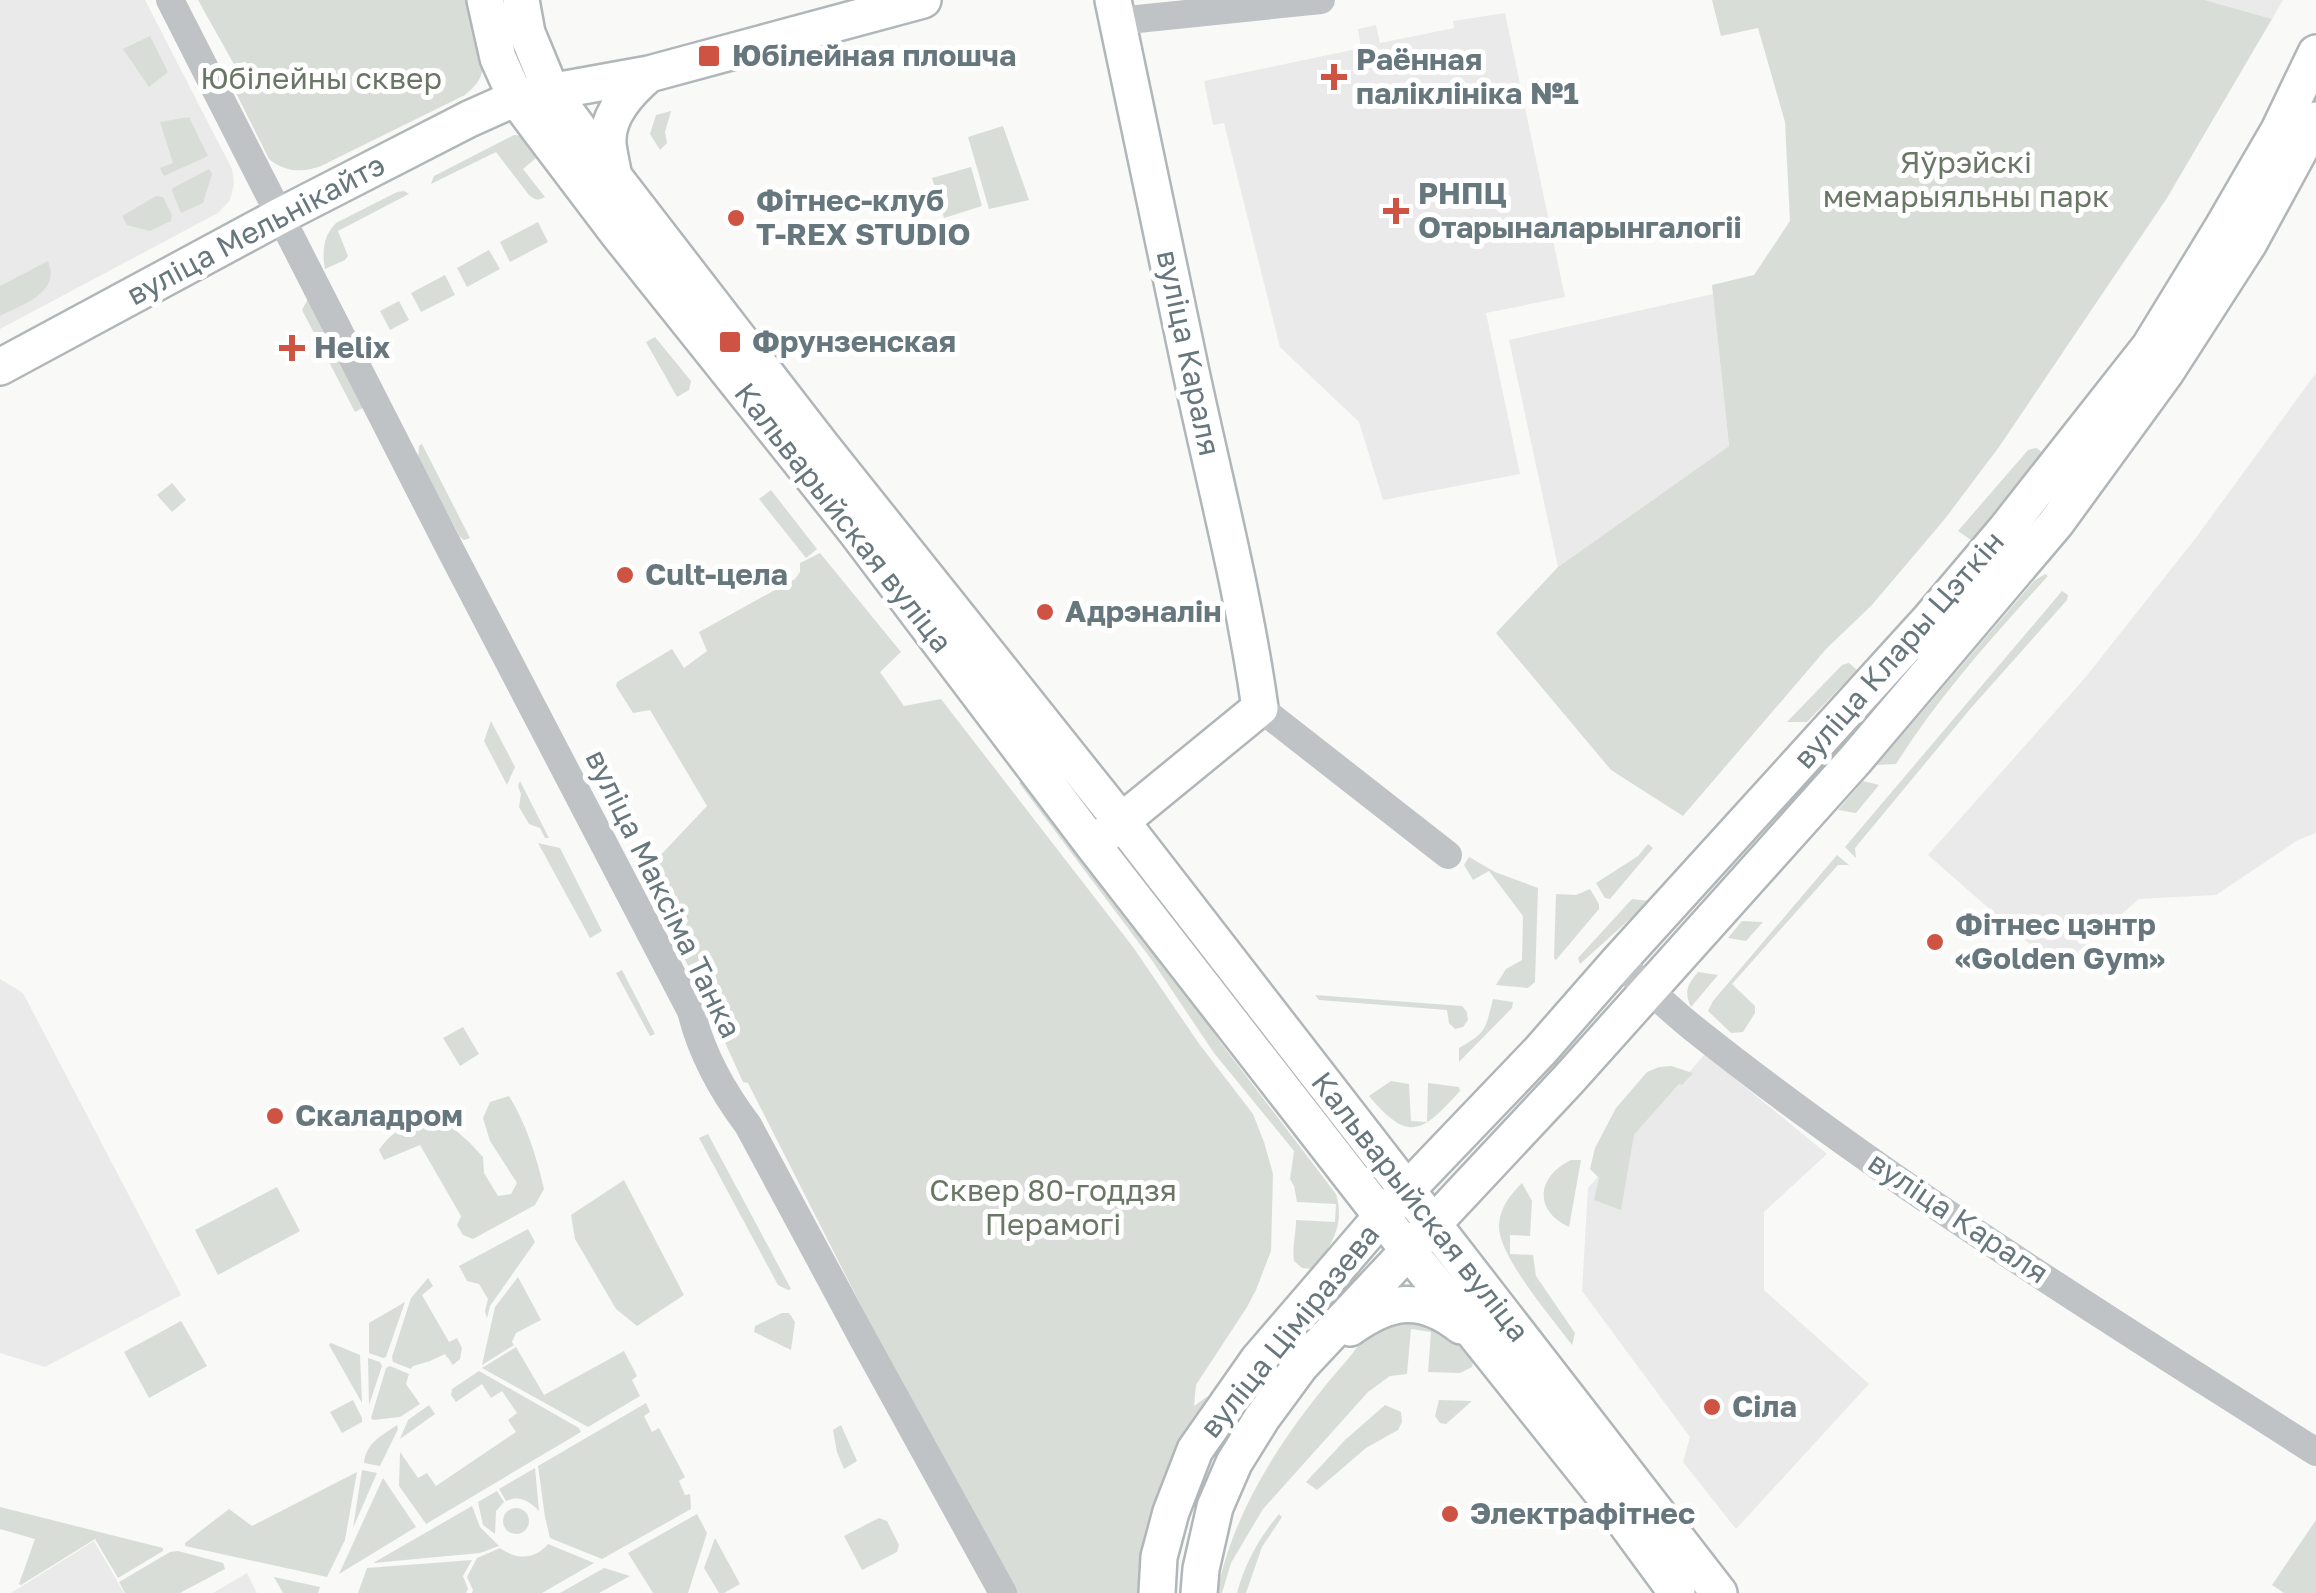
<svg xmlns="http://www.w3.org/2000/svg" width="2316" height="1593" font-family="'Golos Text',sans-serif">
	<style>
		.built { fill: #eaeaea }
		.green { fill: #d9ddd7 }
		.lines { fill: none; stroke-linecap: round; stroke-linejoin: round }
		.major-casing { stroke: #b1b6b9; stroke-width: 40 }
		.minor { stroke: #bfc3c6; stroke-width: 28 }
		.major { stroke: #fff; stroke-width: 35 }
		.poi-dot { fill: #ce5342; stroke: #fff; stroke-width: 4 }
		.labels { text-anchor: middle; stroke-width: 10; stroke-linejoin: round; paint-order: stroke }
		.poi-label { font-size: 30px; font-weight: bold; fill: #67777e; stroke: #fff; text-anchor: start }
		.park-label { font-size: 30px; fill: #6a7766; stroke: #fff }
		.street-label { font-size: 30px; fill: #67777e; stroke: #fff }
	</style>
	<rect width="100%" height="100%" fill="#f9f9f7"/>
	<path class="built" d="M0,0h145l87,169 2,15 -4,16 -12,13 -218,116z
		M2205,0h78l-11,19z
		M1505,13l60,284 -79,16 34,161 -137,26 -24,-78 -79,-75 -56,-224 -11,2 -9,-44 157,-33 -3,-19 18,-4 4,18 74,-15 -1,-7z
		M1713,294l16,152 -171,121 -49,-227z
		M2316,373v460l-18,7 -82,55 -77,4 -81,70 -130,-114 156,-176 111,-140z
		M0,979l23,14 158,302 -136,72 -45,-14z
		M1705,1054l122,100 -63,58v78l105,94 -133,145 -53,-67 7,-25 -108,-146 6,-103z
		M94,1541l30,52h-113z
		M247,1573l10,20h-44z"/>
	<path class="green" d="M198,0h274c5,23 20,64 5,83 -4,5 -8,8 -12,12l-144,71c-18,7 -37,6 -52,-7l-39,-78 11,-4z
		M1712,0h493l67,19 -105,179 -168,249 -55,73 -73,86 -44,42 -144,168 -72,-46 -115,-137 62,-66 171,-121 -17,-161 42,-10 36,-54 -5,-99 -27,-94 -37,8z
		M150,36l18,36 -19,15 -26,-38z
		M671,111l-6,21 2,11 -7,7 -10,-16 6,-19z
		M189,117l19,39 -44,20 -4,-8 13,-5 -13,-41z
		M1003,126l26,74 -40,9 -21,-72z
		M514,135l13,1 16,16 -20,17 22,28c-7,4 -10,3 -16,-2l-33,-43 -65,32 3,-8z
		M971,167l11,39 -38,12 -12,-40z
		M209,169l3,5 -9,29 -22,10 -9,-22 1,-3z
		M404,191l5,3 -71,37 10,25 -3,4 -20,9c-3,-17 -2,-33 11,-46l61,-31z
		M156,196l7,1 9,18 -1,6 -21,10 -23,-6 -5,-9z
		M538,222l10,20 -38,20 -10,-20z
		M489,250l11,19 -33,18 -10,-19z
		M48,261c13,32 -25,43 -48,55v-30z
		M445,275l10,20 -34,17 -10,-19z
		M308,299l60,106 -13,7 -53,-102z
		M399,301l10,19 -19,10 -10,-19z
		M655,337l36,44 -2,9 -12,7 -31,-55z
		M422,444l48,94 -6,2 -4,-3 -42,-79 1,-12z
		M2036,448l9,6 -71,88 -16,-11 70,-81z
		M172,483l14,17 -14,12 -15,-17z
		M771,490l46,59 -11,9 -47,-59z
		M820,553l81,99 -21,20 24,34 37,-7 192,248 67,98 53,69 11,28 9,32 -2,77 -15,39 -9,17 -51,78 -2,21 14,-10 -37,70 -30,127h-127l-135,-252 -131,-258 -5,-1 -35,-77 -63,-124 10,-20 52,-55 -57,-96 -17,3 -17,-27 1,-4 55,-33 12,19 23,-17 -8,-19 96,-53 5,-7v-9z
		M2045,574l3,2c-54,59 -109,120 -152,188l-19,1 157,-184z
		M2062,591l6,4 -1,5 -96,108 -116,140 1,10 -11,-11z
		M1849,663l8,7 -50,52h-20l55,-57z
		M491,721l24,46 -8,18 -23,-44z
		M1023,780l110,136 88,127 115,151c9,30 -4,52 -23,75l-11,-1 -8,-7c-2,-15 2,-26 2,-41l39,2 1,-18 -39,-2 -3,-16 -4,-7 4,-28 -80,-98 -63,-94 -132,-176z
		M520,781l29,57h-4l-5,-10 -11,-4 -10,-17 2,-13 -3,-8z
		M1863,781l16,4 -23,28 -18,-3z
		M538,843l22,5 42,83 -12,7z
		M1648,844l5,4 -43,51 -5,-1 -9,-15 42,-27z
		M1837,855l12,10h-11l-106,119 23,22v7l-12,19 -12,1 -23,-22 5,-10z
		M1469,857l26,15 43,16 -3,94 -7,6 -32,-3 10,-16 16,-9 1,-44 -34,-45 -16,9 -9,-15z
		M1590,889l9,15v5l-43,51 -2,-2 2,-64 20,1z
		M1632,899l18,2 -70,63 -2,-6z
		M1742,921l21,1 -17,19 -18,-3z
		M622,970l33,64 -5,2 -34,-63z
		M1698,972l20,3 -27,32c-7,-15 -4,-22 7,-35z
		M1315,995l147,11 5,6 1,8 -5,7 -8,2 -6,-6 -2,-13 -128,-10z
		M1493,999l20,3 -1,6 -53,54v-14c28,-16 26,-18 34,-49z
		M463,1027l16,27 -19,12 -17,-28z
		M1671,1066l22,7 -11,12 -3,-1 -45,51 -13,75 -27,-10 5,-22 -9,-9 5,-21 21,-40 31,-36 12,-5z
		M1391,1081l18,3 2,37 16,1 1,-39 31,4 1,4c-37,40 -50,54 -91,5z
		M509,1096c17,27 28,62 35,93l-9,16 -62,34 -10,-4 -6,-10 4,-9 -41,-71 -36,15 -5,-10c14,-21 34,-29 58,-36l32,28 14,15 1,16 14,23 13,-2 6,-11 -27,-42 -7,-23 7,-16z
		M708,1134l83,155 -3,1 -10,-5 -79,-147z
		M1571,1160h10l-12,67c-37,-17 -31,-51 2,-67z
		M624,1180l60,115 -47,31 -21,-17 -41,-70 -4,-24z
		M1522,1183l10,18 -2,35 -20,-1v19l23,1 3,21 39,57 -3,12c-19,-26 -76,-91 -73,-121 2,-18 11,-29 23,-41z
		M277,1187l23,44 -82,44 -23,-45z
		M528,1229l7,13 -45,64 -3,12 -2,-7 3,-12 -9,-15 -12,-3 -8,-15z
		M518,1277l23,43 -25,13 -4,9 2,3 -32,20 13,-58z
		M428,1278l5,8 -11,9 27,47 8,-4 5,10 -2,11 -7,6 -8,-11 -15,7 -17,5 -2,3 -18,-7 -1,-5 19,-59z
		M405,1302l-19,55 -3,1 -14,-5v-30z
		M782,1313h7l6,9 -4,28 -37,-18 1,-6z
		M1408,1314l41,20 24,28 -1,5 -12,6 -32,-1 3,-40 -20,-3 -4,45 -17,2 -22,16 -105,117 -32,54 -9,30h-5c17,-88 73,-168 131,-234 9,-11 19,-27 30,-35 8,-6 21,-7 30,-10z
		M181,1321l26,45 -58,32 -25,-46z
		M331,1343l29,12 2,48 -33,-58z
		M516,1347l28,48 80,-44 13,25 -5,4 8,16 -52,31 -106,-59z
		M368,1358l12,4 2,4 -13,39z
		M390,1366l19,8 -3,10 14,20 -20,13 -27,3 -2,-2 15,-50z
		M479,1371l100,57 2,4 -155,92 -27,-38 1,-34 18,26 9,-5 9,13 80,-54 -8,-12 9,-7 -15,-22 -11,7 -9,-14 -26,18 -5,-7 1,-6z
		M353,1400l9,18v4l-20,11 -12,-21z
		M1439,1400l33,1 -26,23 -6,-1 -5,-7z
		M646,1403l4,9 -6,4 8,16 7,-4 26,49 -6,4 6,14 5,-1 1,15 -89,50 -52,-21 -5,-21 -7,-51z
		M429,1405l6,9 -35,25 8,-19z
		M1385,1405l16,7 1,10 -4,8 -32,18 -49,42 -11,-8 39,-42z
		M397,1425l1,4 -18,37 -16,-3c2,-20 17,-27 33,-38z
		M841,1425l16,36 -13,8 -7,-17 -4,-22z
		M535,1468l4,43c-10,-10 -19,-16 -33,-10l-7,-12z
		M362,1470l15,3 -24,55z
		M357,1472l-12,68 -18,37 -142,-31v-3l44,-34 23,17z
		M383,1478l33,49 -77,47z
		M497,1491l7,11 -8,9 -1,23 -12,-9 -5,-23z
		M472,1506l8,21 19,19 -19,7 -107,10z
		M0,1507l163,41v3l-45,27 -23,-39 -74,46 -2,-1 16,-45 -35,-10z
		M503 1521a13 13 0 1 1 26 0a13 13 0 1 1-26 0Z
		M697,1514l10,19 -19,60h-35l-25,-40z
		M1279,1514l3,3 -20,30 -16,46h-9c8,-30 22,-55 42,-79z
		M879,1518l8,3 12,24 -2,7 -35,18 -18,-34z
		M2316,1520v73h-32l-12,-8z
		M715,1538l25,46 -16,9h-5l-15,-25z
		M548,1544l46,19 -52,30h-70l1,-3 -6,-13 10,-19 23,-10c16,12 35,12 48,-4z
		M178,1551l45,12 2,6 -45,24h-55l-6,-11 51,-30z
		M472,1560l-9,16 5,13 -2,4h-108l9,-25z
		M604,1568l26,8 -31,17h-39z
		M274,1577l46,10 -2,6h-35z"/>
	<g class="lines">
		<g class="major-casing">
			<path id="major" d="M485,0l13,58 18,40 25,34 75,99 238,298 239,316 315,405 211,264 58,79
				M521,0l6,33 24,58 64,87 206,267 300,376 598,772
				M614,177c-2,-11 -5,-23 -6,-33 -2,-28 21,-53 41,-70
				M0,367l280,-151 189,-97 47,-21 133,-24 274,-74
				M1106,834l154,-126c-16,-114 -45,-224 -69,-336 -27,-124 -51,-248 -78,-372
				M1350,1328c39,-28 71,-34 111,-2
				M1157,1593l2,-36 12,-45 24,-62 63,-90 124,-144 158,-165 78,-89 311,-342 77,-91 144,-183 71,-116 58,-100 37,-77
				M1199,1593l2,-24 14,-62 19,-44 28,-45 39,-53 267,-285 287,-320 201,-237 110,-151 83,-129 67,-123"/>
		</g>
		<path class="minor" d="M170,0l281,551 240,460c10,41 32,81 57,114l115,214 140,254
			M1118,21l203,-21
			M1260,708l188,147
			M1618,962c27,23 52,48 80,70 195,155 409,286 618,420"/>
		<use href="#major" class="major"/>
	</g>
	<g class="poi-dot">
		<rect x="697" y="44" width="24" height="24" rx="5"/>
		<path d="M1329 62h10v10h10v10h-10v10h-10v-10h-10v-10h10z"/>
		<path d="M1391 196h10v10h10v10h-10v10h-10v-10h-10v-10h10z"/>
		<circle cx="736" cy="218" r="10"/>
		<rect x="718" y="330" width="24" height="24" rx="5"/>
		<path d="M287 333h10v10h10v10h-10v10h-10v-10h-10v-10h10z"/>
		<circle cx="625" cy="575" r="10"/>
		<circle cx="1045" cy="612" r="10"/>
		<circle cx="1935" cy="942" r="10"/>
		<circle cx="275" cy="1116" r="10"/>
		<circle cx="1712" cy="1407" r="10"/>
		<circle cx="1450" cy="1514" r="10"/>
	</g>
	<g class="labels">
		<g class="poi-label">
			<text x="732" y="66">Юбілейная плошча</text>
			<text x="1356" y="70">Раённая<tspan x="1356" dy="34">паліклініка №1</tspan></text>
			<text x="1418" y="204">РНПЦ<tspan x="1418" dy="34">Отарыналарынгалогіі</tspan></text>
			<text x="756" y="211">Фітнес-клуб<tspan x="756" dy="34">T-REX STUDIO</tspan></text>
			<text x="752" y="352">Фрунзенская</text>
			<text x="314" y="358">Helix</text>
			<text x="645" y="585">Cult-цела</text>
			<text x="1065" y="622">Адрэналін</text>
			<text x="1955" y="935">Фітнес цэнтр<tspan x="1955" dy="34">«Golden Gym»</tspan></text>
			<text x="295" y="1126">Скаладром</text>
			<text x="1732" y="1417">Сіла</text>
			<text x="1470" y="1524">Электрафітнес</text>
		</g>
		<g class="park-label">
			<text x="321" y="89">Юбілейны сквер</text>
			<text x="1966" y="173">Яўрэйскі<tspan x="1966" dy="34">мемарыяльны парк</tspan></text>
			<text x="1053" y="1201">Сквер 80-годдзя<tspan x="1053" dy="34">Перамогі</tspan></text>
		</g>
		<g class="street-label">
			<text transform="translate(256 230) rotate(-28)" y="10">вуліца Мельнікайтэ</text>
			<text transform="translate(1188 353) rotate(78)" y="10">вуліца Караля</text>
			<text transform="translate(843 518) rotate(52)" y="10">Кальварыйская вуліца</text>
			<text transform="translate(1899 650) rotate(-49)" y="10">вуліца Клары Цэткін</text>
			<text transform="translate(663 894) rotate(64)" y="10">вуліца Максіма Танка</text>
			<text transform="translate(1420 1207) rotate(52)" y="10">Кальварыйская вуліца</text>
			<text transform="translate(1958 1218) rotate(34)" y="10">вуліца Караля</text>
			<text transform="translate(1290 1331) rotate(-51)" y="10">вуліца Ціміразева</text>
		</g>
	</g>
</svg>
